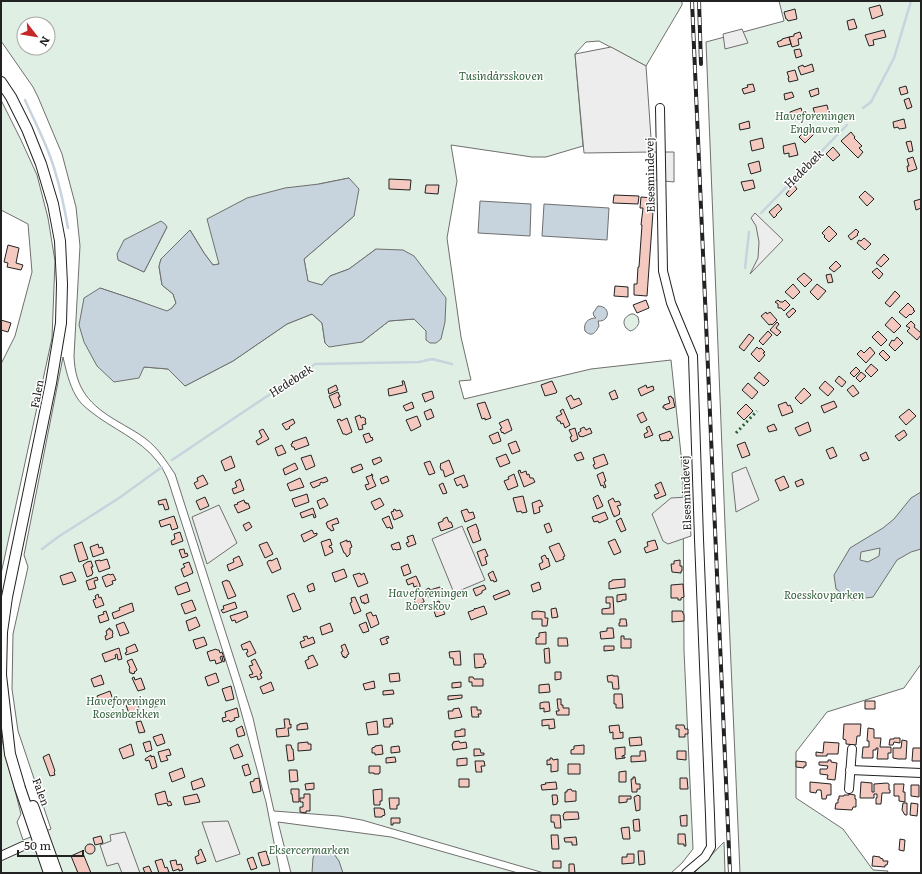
<svg xmlns="http://www.w3.org/2000/svg" width="922" height="874" font-family="Literata,serif">
	<style>
		.green { fill: #e0efe3; stroke: #6f6f6f; fill-rule: evenodd }
		.parking { fill: #ededed; stroke: #6f6f6f }
		.water { fill: #c7d3dd; stroke: #6f6f6f; fill-rule: evenodd }
		.lines { fill: none; stroke-linecap: round; stroke-linejoin: round }
		.stream { stroke: #c7d3dd; stroke-width: 2.5 }
		.building { fill: #f3c9c0; stroke: #222 }
		.minor-casing { stroke: #222; stroke-width: 10 }
		.tertiary-casing { stroke: #222; stroke-width: 12 }
		.minor { stroke: #fff; stroke-width: 8 }
		.tertiary { stroke: #fff; stroke-width: 10 }
		.rail-casing { stroke: #222; stroke-width: 4 }
		.rail { stroke: #fff; stroke-width: 2.5; stroke-dasharray: 8; stroke-linecap: butt }
		.hedge { stroke: #2f5e38; stroke-width: 3; stroke-dasharray: 2 3; stroke-linecap: butt }
		.labels { text-anchor: middle; stroke-width: 3; stroke-linejoin: round; paint-order: stroke }
		.park-label { font-size: 11px; font-style: italic; fill: #2f5e38; stroke: #fff }
		.street-label { font-size: 11px; fill: #222; stroke: #fff }
		.water-label { font-size: 12px; font-style: italic; fill: #222; stroke: #fff }
	</style>
	<rect width="100%" height="100%" fill="#fff"/>
	<path class="green" d="M1,1h681v4l-36,61 -47,-25 -13,1 -11,12 8,92 -37,11h-14l-81,-12 6,36 -10,57 14,99 10,43 -12,1 5,18 127,-30 80,-9 12,113 1,177 9,199 -11,14 -11,10h-127l-182,-53 -23,-4 -65,-5 -21,-93 -78,-244c-9,-13 -16,-25 -29,-35 -9,-7 -19,-12 -29,-18 -27,-16 -42,-32 -43,-65l6,-110 -4,-39 -14,-53 -24,-57 -5,-10 -32,-46zM24,24h24v24h-24zM349,178l5,38 -50,43 4,23 14,3 8,-9 19,-7 27,-20 60,94 -10,-12 -12,-12 -25,2 -27,21 -37,1 -3,-20 -10,-9 -25,10 -54,37 -48,25 -17,-17 -24,-2 -44,-79 36,12 31,12 5,-4 4,-5 -3,-9 -11,-9 -3,-18 2,-8 29,-29 14,23 9,12 6,-1 100,-80zM167,227l-23,45 -26,-12z
		M779,1h142v663l-17,24 -77,24 -31,40v46l47,31 30,41 15,1 -1,2h-147l-15,-348 -19,-483 78,-21z
		M1,100l20,40 16,35 11,43 7,43 -3,77 -51,236v-210l14,-28 17,-64 -4,-48 -27,-14z
		M631,314h3l4,3 1,5c-1,4 -4,8 -9,9l-4,-3c-4,-6 -2,-11 5,-14z
		M63,357c3,13 6,27 13,39 3,6 9,11 14,15 22,18 50,28 67,50 5,6 8,12 11,19l66,206 32,116 14,71h-279v-137l20,78 -4,8 6,18 28,-11 -33,-98 -6,-42 1,-55 15,-67 -4,-12z
		M278,822l113,15 127,36h-227z
		M724,842l1,31h-31l3,-3z"/>
	<path class="parking" d="M742,29l6,14 -23,6 -2,-15z
		M611,47l35,19 6,86h22v30l-21,-2 -1,-28 -68,1 -9,-99z
		M755,213l28,27 -33,34 8,-16 1,-16 -3,-16 -5,-8z
		M746,467l13,33 -23,12 -4,-39z
		M688,497l3,39 -23,8 -5,-3 -11,-27 19,-16z
		M219,505l18,38 -30,21 -15,-47z
		M462,526l23,54 -31,13 -22,-54z
		M228,821l12,33 -24,8 -14,-40z
		M125,832l15,41h-18l-4,-10 -11,3 -7,-21 11,-4 -1,-6z"/>
	<path class="water" d="M349,178l10,11 -5,27 -50,43 4,22 14,4 8,-9 19,-7 27,-20 27,1 11,6 32,42 -1,24 -4,17 -5,4h-6l-4,-3v-9l-12,-12 -25,2 -27,21 -33,5 -4,-4 -3,-20 -10,-9 -25,10 -54,37 -48,25 -17,-17 -24,-2 -5,11 -25,4 -17,-16 -13,-24 -5,-17 5,-27 16,-10 36,12 31,11 5,-3 4,-5 -3,-9 -11,-9 -3,-19 2,-7 29,-29 14,23 9,12 6,-1 -12,-45 40,-21 38,-10 34,-4z
		M480,201l51,3 -1,32 -52,-3z
		M544,204l65,4 -2,32 -65,-4z
		M161,221l4,3 2,3 -23,45 -26,-12 -1,-6 7,-14z
		M598,306c13,0 12,16 0,15l1,5c-3,6 -7,12 -14,5 -2,-8 3,-13 11,-13l-2,-2 -1,-3z
		M921,492v57l-10,3 -14,8 -24,37 -21,3 -16,-11 -2,-14 16,-27 33,-20 11,-9 17,-21zM880,548l-1,8 -11,6 -8,-2 1,-8z
		M319,852l15,2 5,7 4,12h-31l1,-15 2,-5z"/>
	<g class="lines">
		<path class="stream" d="M25,100c9,20 19,39 26,59 8,22 13,46 17,69
			M863,108l8,-6 23,-44 17,-57
			M761,213l86,-88
			M745,268l4,-36
			M172,460l143,-96 104,-2 13,-3 20,5
			M42,549l16,-12 61,-39 43,-31"/>
	</g>
	<path class="building" d="M880,5l3,10 -11,4 -3,-11z
		M795,9l2,10 -9,2 -1,-2h-1l-2,-7z
		M854,19l3,9 -8,2 -2,-9z
		M884,30l2,7 -13,3 1,5 -5,1 -4,-11z
		M800,32l2,6 -4,1 1,6 -7,2 -3,-10 5,-1v-2z
		M789,37l2,7 -12,3 -2,-5 5,-2v-1z
		M800,49l2,7 -6,2 -2,-8z
		M812,64l2,7 -13,4 -3,-8 5,-2 1,2z
		M795,70l3,10 -9,2 -1,-4h1l-2,-6z
		M753,84l2,7 -11,3 -2,-5 6,-2 -1,-2z
		M906,86l2,7 -7,2 -2,-7z
		M818,88l1,6 -8,3 -2,-6z
		M792,92l2,5 -9,3 -1,-6z
		M909,98l3,9 -5,2 -3,-9z
		M827,105l2,8 -13,4 -3,-9z
		M801,108l3,9 -12,3 -2,-8z
		M904,119l2,9 -7,1 -1,-2 -4,1 -1,-6z
		M749,121l1,7 -10,2 -1,-6z
		M809,127l6,6 -10,10 -6,-6z
		M851,132l4,5 -1,1 8,8 -3,2 4,4 -5,6 -17,-17z
		M762,138l2,10 -12,3 -2,-10z
		M911,141l2,10 -4,1 -3,-10z
		M795,143l3,12 -9,2v-4l-5,1 -1,-8z
		M833,147l7,8 -7,6 -7,-7z
		M913,157l4,12 -9,3 -1,-6h2l-2,-7z
		M759,161l2,10 -10,3 -3,-10z
		M389,179l22,1 -1,10 -21,-1z
		M753,180l2,8 -11,3 -3,-9z
		M426,185h13l-1,9 -13,-1z
		M794,185l3,4 -8,8 -3,-3z
		M865,191l9,8 -7,7 -8,-9z
		M614,195l25,1 -1,8 -25,-1z
		M641,197l13,1 -7,98 -13,-1v-11h3l1,-17h1l3,-42h-1l2,-17h-3z
		M921,199v9l-5,2 -2,-9z
		M778,204l4,5 -6,6h1l-3,3 -5,-6z
		M829,226l8,8 -8,8 -5,-5 1,-1 -3,-3z
		M856,229l3,3 -2,2 1,1 -7,5 -3,-4z
		M864,238l7,6 -6,6 -8,-7 2,-3 2,1z
		M8,245l11,3 -3,15 7,2 -2,5 -14,-3 1,-4 -4,-1z
		M884,254l5,5 -8,8 -5,-4z
		M836,261l5,5 -7,6 -5,-4z
		M877,268l6,6 -4,5 -7,-7z
		M804,273l8,7 -7,7 -8,-8z
		M831,274l2,8 -5,1 -2,-8z
		M793,284l7,8 -7,7 -8,-7z
		M817,284l9,7 -8,9 -8,-8z
		M615,286l13,1v10l-14,-1z
		M895,291l5,5 -10,11 -5,-4z
		M646,300l3,8 -12,5 -4,-8z
		M778,300l2,2h3l2,-2 5,5 -6,6 -3,-3h-3v-4l-3,-2z
		M908,303l6,6 -1,1 2,1 -4,4 -1,-1 -4,4 -7,-6z
		M793,308l3,3 -7,7 -3,-4z
		M766,312l1,2 3,-2 7,8 -5,5 -1,-1 -2,1 -8,-9z
		M892,317l9,9 -7,7 -9,-8z
		M1,320l10,3 -3,9 -7,-2z
		M911,321l4,4 -1,2 7,6v2l-4,5 -10,-9 3,-3 -4,-2z
		M777,322l2,2 -3,4 5,4 -4,4 -7,-6z
		M768,331l4,4 -9,10 -4,-4z
		M878,331l9,9 -6,6 -9,-9z
		M749,334l5,4 -10,13 -5,-4z
		M897,337l6,6 -8,8 -6,-6 3,-5 2,1z
		M757,347l2,2 2,-1 4,4 -2,1 2,2 -6,7 -8,-8z
		M870,347l5,6 -9,10 -9,-9 4,-4 3,3z
		M883,350l7,7 -4,4 -7,-7z
		M871,364l7,6 -7,7 -6,-6z
		M856,367l4,4 -6,6 -4,-4z
		M759,372l10,9 -5,5 -10,-8z
		M861,372l5,4 -6,6 -4,-4z
		M839,376l7,6 -4,5 -7,-6z
		M402,381h2l3,11 -18,4 -1,-7 15,-4z
		M552,381l5,11 -1,1 -11,3 -4,-11z
		M825,381l9,8 -6,7 -9,-8z
		M748,383l10,9 -6,7 -10,-9z
		M336,385l2,5 -9,4 -1,-5z
		M646,385l1,3 6,-2 1,4 -13,6 -3,-7z
		M853,385l6,8 -6,4 -6,-7z
		M804,388l7,7 -10,9 -6,-6z
		M615,390l3,8 -6,2 -3,-7z
		M432,391l2,7 -9,4 -3,-8z
		M338,392l2,5h-2l3,8 -7,3 -5,-12z
		M571,395l3,5 5,-2 3,6 -11,5 -5,-11z
		M671,396l1,2h1l2,9 -9,3 -1,-2h-2v-2h1v-1l6,-2 -2,-6z
		M834,401l3,6 -13,6 -3,-7z
		M412,402l2,6 -8,3 -3,-5z
		M485,402l6,16 -6,2v-2l-3,1 -5,-15z
		M786,402l2,4 2,-1 3,7 -11,4 -4,-11z
		M746,404l7,7 -9,9 -7,-7z
		M431,409l3,8 -7,3 -3,-8z
		M563,409l7,16 -5,3 -2,-5 -2,1 -1,-3h-2l-2,-4 6,-3 -2,-3z
		M909,409l7,7 -10,9 -7,-8z
		M643,412l4,8 -6,3 -4,-8z
		M360,415l1,3 2,-1 3,2 -1,1 1,4 -4,1 1,4 -4,1 -4,-13z
		M417,416l4,10 -10,5 -5,-11z
		M347,418l5,14 -6,3 -1,-1h-2l-6,-14 3,-1 1,2z
		M293,419l2,4 -6,4 1,1 -4,2 -4,-6z
		M508,419l4,11 -8,4 -1,-2 -1,1 -2,-4 2,-1 -3,-5z
		M808,422l3,9 -12,5 -4,-8z
		M774,424l3,6 -8,2 -2,-5z
		M649,426l4,9 -8,3 -1,-4 4,-2 -2,-4z
		M584,427l2,3 4,-2 2,5 -10,4 -1,-1 -1,1 -2,-4 3,-2 -1,-2z
		M575,428l3,11 -6,3 -2,-5 2,-1 -3,-6z
		M263,429l6,10 -11,6 -2,-4 6,-4 -3,-6z
		M904,430l3,5 -8,6 -4,-5z
		M670,431l3,7 -4,1 1,1 -3,1v-1l-6,1 -2,-6z
		M498,432l3,9 -8,3 -4,-8z
		M369,433l2,5 1,-1 1,3 -7,3 -3,-8z
		M306,437l3,8 -14,5 -1,-3h-2l-1,-3 2,-1 -1,-1z
		M516,441l4,10 -8,3 -4,-10z
		M745,442l5,13 -8,3 -5,-13z
		M282,445l4,8 -8,3 -3,-8z
		M833,447l4,9 -7,3 -4,-9z
		M581,452l3,7 -7,2 -3,-6z
		M866,452l3,7 -6,2 -3,-6z
		M506,454l4,9 -10,4 -4,-9z
		M604,454l4,10 -13,5 -2,-4 2,-1 -2,-6z
		M311,455l4,11 -9,4 -5,-12z
		M231,456l4,11 -10,4 -4,-10z
		M380,457l2,4 -8,4 -2,-5z
		M449,460l5,13 -9,4 -2,-7h-2l-1,-4 1,-1 -1,-1z
		M430,461l5,12 -6,2 -5,-12z
		M295,463l3,6 -13,6 -2,-6z
		M361,464l2,5 -10,4 -2,-5z
		M520,470l1,3 5,-2 1,4 2,-1 1,4h3l2,4 -11,5 -6,-16z
		M603,472l3,9 -2,1 2,5 -2,1 -1,-3 -2,1 -4,-11z
		M371,474h1l1,2 -1,1 4,9 -9,4 -2,-5 4,-1 -3,-7 6,-2z
		M514,474l4,12 -10,4 -4,-9 5,-2 -1,-2z
		M203,475l5,9 -11,5 -3,-6 4,-2 -1,-3z
		M464,475l4,11 -5,2 -2,-4 -4,2 -3,-7z
		M387,476l2,5 -7,3 -2,-5z
		M784,476l5,11 -9,4 -5,-11z
		M326,477l2,4 -5,2 -2,-1 -1,1v2l-7,3 -3,-5z
		M300,478l4,9 -14,4 -3,-7z
		M240,479l4,11 -10,4 -2,-5 5,-2 -2,-5z
		M802,479l2,5 -7,3 -2,-5z
		M661,482l5,13 -10,4 -2,-4 5,-2 -4,-8z
		M443,483l4,10 -4,1 -4,-9z
		M307,494l2,8 -14,5 -3,-8z
		M598,495l5,11 -6,3 -4,-11z
		M523,496l4,16 -5,1 -1,-2 -4,1 -4,-14z
		M205,497l4,9 -9,4 -4,-9z
		M324,498l4,7 -8,4 -3,-8z
		M380,498l4,7 -9,5 -4,-8z
		M613,498l2,4 4,-1 2,4 -4,1 3,6 -1,1 1,1 -6,3v-2h-1l-5,-14z
		M166,499l3,10 -4,1 -2,-6 -4,1 -1,-4z
		M244,500l1,3 1,-1v2l2,-1 2,5 -12,5 -4,-8 4,-1 -1,-1z
		M540,500l3,6 -4,1 1,5 -6,2 -2,-11z
		M313,508l3,9 -2,1 -1,-4 -11,4 -2,-5z
		M395,509l1,2 4,-1 3,6 -9,4 -3,-8 3,-1 -1,-1z
		M467,509l2,4 4,-1 2,6 -10,4 -4,-11z
		M605,512l3,7 -9,4 -1,-2 -4,1 -2,-5z
		M174,516l4,12 -6,2 -2,-6 -9,3 -2,-6z
		M389,516l4,12 -2,1 -1,-2 -3,1 -5,-9z
		M447,517l2,5h2l2,5 -12,4 -3,-8 5,-2v-2z
		M337,518l2,5 -7,2 2,5 -3,1 -1,-2 -2,-1 -2,-5h1v-1z
		M621,518l5,12 -5,2 -5,-11z
		M249,522l3,5 -6,4 -3,-6z
		M549,523l3,8 -5,2 -3,-8z
		M476,524l3,8h-1l3,8 -8,3 -6,-15z
		M312,530l2,4 3,-1v2l-13,7 -3,-7z
		M180,532l3,9 -11,4 -1,-4 4,-2 -1,-5z
		M413,535l3,9 -8,3 -2,-4 3,-1 -2,-5z
		M330,539l2,6 -3,1 1,2 1,-1 2,5 -8,4 -4,-14z
		M615,539l6,13 -7,3 -6,-13z
		M347,540v2l3,-1 2,6 -2,1v6l-3,3 -2,-4h-1l-4,-10z
		M655,540l3,9 -12,4 -2,-5 4,-2 -1,-4z
		M82,542l6,17 -9,3 -5,-17z
		M267,542l6,12 -8,4 -6,-13z
		M399,542l2,7 -5,1 -1,-1 -2,1 -2,-5z
		M559,543l6,13 -2,1 1,2 -8,3 -7,-15z
		M98,544l1,4 3,-1 2,6 -11,4 -3,-10z
		M184,549l1,5 2,-1 1,3 -6,2 -3,-8z
		M485,549l3,7 -3,1 2,7 -5,2 -5,-14z
		M545,555l2,4 1,-1 2,8 -9,4 -2,-6 4,-2 -2,-5z
		M239,556l4,9 -14,6 -2,-6 7,-3 -1,-3z
		M277,558l4,11 -9,4 -5,-10 1,-2 3,-1v1z
		M107,559l3,9 -11,4 -4,-11 5,-1v1z
		M680,560v6h2v5h-1v2l-9,-1 -1,-8h3v-3z
		M91,561l2,6h-2l2,6 -1,1v1l-5,2 -4,-12 4,-3z
		M189,562l4,11 -9,4 -3,-8 4,-2 -2,-3z
		M408,564l3,9 -7,3 -3,-9z
		M344,569l3,8 -12,5 -3,-9z
		M493,571l4,10 -3,1 -1,-2 -2,1 -3,-7z
		M72,572l4,9 -13,4 -3,-9z
		M360,573l1,2 3,-2 4,10 -10,4 -5,-12z
		M109,574l1,1 3,-1 3,6 -4,1 1,3 -7,3 -4,-10z
		M416,576l4,9v2l-2,1 -1,-2 -3,1 -1,-4 -5,2 -2,-5z
		M97,577l1,3 -4,1 2,7 -7,2 -3,-9z
		M625,579v8l-16,2v-7l3,-1v-1z
		M227,580v1h2l7,15 -8,3 -6,-17z
		M187,582l3,9 -12,4 -3,-8z
		M539,582l2,7 -8,3 -2,-7z
		M313,583l2,7 -6,2 -2,-6z
		M683,584l1,13 -3,1v2h-3v-2h-7v-13z
		M484,585l2,4 -4,2v2l-6,3 -3,-7z
		M440,587l2,5 -14,5 -3,-7 4,-2 1,2z
		M508,590l2,4 -15,6 -2,-4z
		M419,591l5,10v1l-8,3 -4,-10z
		M294,593l7,16 -8,3 -6,-16z
		M98,594l1,4 2,-1 3,8 -8,3 -3,-8 3,-1 -1,-3z
		M367,594l2,8 -5,2v-2l-2,1 -2,-6z
		M626,594v6h-4v1l-5,1v-7z
		M355,597l6,14 -7,3 -4,-11 2,-1 -1,-4z
		M606,597h7l1,17h-12v-5l8,-1v-5h-4z
		M192,600l4,10 -11,4 -4,-10z
		M439,601l6,13 -9,3 -4,-13z
		M235,602l2,6 -14,5 -2,-3 3,-1 -1,-3z
		M132,603l2,8 -20,8 -2,-6 8,-3 -1,-2z
		M484,606l3,8 -16,6 -3,-8 6,-2v-1l1,-1v1z
		M556,608l2,9 -6,1 -1,-9z
		M106,611l3,9 -9,3 -2,-7 6,-2 -1,-2z
		M246,611l2,6 -12,6 -1,-3 -3,1 -2,-5z
		M537,611l8,1v6h3l-1,8h-5v-7h-10v-7z
		M672,611h10l2,4v6l-12,1z
		M371,612l2,4 3,-1 3,9 -8,4 -5,-14z
		M196,617l4,9 -11,5 -3,-10z
		M620,619h6l1,7h-8v-3h1z
		M124,622l5,11 -9,3 -4,-11z
		M366,622l3,9 -6,2 -4,-8z
		M330,623l3,8 -11,4 -2,-8z
		M110,628v2h2l1,4 -1,1 1,2 -7,3 -1,-4 2,-1 -1,-4 2,-1v-1z
		M607,628h6l1,10 -13,1 -1,-7 7,-1z
		M546,632v12h-10v-6l3,-1v-4z
		M307,636l1,3 5,-2 2,6 -13,5 -2,-6 5,-2 -2,-3z
		M388,636l1,2 -3,1 2,4 -6,2 -2,-6z
		M621,636h3v3h7v9h-10z
		M204,637l3,8 -11,4 -3,-9z
		M558,638h9l1,8h-10z
		M250,641l6,12 -8,4 -2,-4 2,-1 -1,-3 -4,1 -2,-5z
		M135,644l3,7 -12,4 -1,-2 2,-1 -1,-4z
		M345,644l4,10 -2,1v2l-3,1v-2l-1,1 -2,-5 2,-1 -2,-5z
		M604,646h10v4l-10,1z
		M119,648l3,11 -4,1 -1,-6 -2,1 1,3 -11,4 -3,-8z
		M549,648l1,15h-5l-1,-14z
		M216,649l1,1h2l1,3 2,-1 3,9 -2,1 -1,-6 -2,1 2,5 -6,2 -1,-4 -5,1 -3,-9z
		M460,651l1,14h-7l-1,-7h-3l-1,-6z
		M474,654h9l1,5h1l1,5h-2v3l-9,1z
		M313,655l5,10 -10,4 -3,-8 4,-2 -1,-2z
		M132,659l5,11 -1,1 -2,1 1,1 -3,1v-1h-2l-1,-4 1,-1 -3,-7z
		M255,659l7,14 -2,1 2,4 -4,2 -1,-4 -6,2 -2,-3 4,-1 -4,-8 4,-1 -2,-4z
		M555,672h6v7l-6,1z
		M216,673l3,9 -11,4 -3,-9z
		M399,673l1,8 -10,1 -1,-8z
		M101,675l3,9 -10,3 -3,-8z
		M613,675v1h5l1,13h-6l-1,-7h-4l-1,-6z
		M134,677l1,3 6,-2 4,11 -7,2 -6,-13z
		M469,677h4l1,2h9v7h-11v-4h-3z
		M374,681l1,7 -10,2 -2,-6z
		M271,682l3,8 -11,4 -3,-7z
		M461,682v5l-9,1v-5z
		M549,684l1,8 -11,1v-8z
		M231,686l3,13 -8,2 -4,-12z
		M393,690l1,4 -11,1v-4z
		M110,691l3,9 -12,5 -4,-9z
		M614,694h8l1,14h-7v-4h-2z
		M462,695v3l-14,2v-4z
		M155,699l3,7 -7,2 -3,-7z
		M557,699h4v6h2v3h6v7h-12l-1,-4h3v-2h-1z
		M865,701h10v8h-10z
		M137,702l3,10 -10,4 -4,-11z
		M544,702h5l1,9 -6,1v-4l-4,1v-6z
		M471,707h6v3h4v4h-3l1,3h-7z
		M237,708l2,9 -5,1 1,2 -5,2 -1,-2 -6,2 -1,-4 4,-1 -1,-5z
		M459,708l3,9 -13,2 -1,-8h5v-2z
		M392,718l1,6h-3v3h-6l-1,-8z
		M284,719h5l1,6 1,-1v4h-3l1,8 -12,1 -1,-8 9,-1z
		M554,719l1,9 -6,1v-4l-7,1v-6z
		M141,721l4,11 -6,1 -3,-11z
		M377,721l1,13 -10,1 -2,-12z
		M307,723l1,6 -11,1v-5h2v-1z
		M844,724h17l-1,12h-3l-1,9 -10,-1v-4l-3,-1z
		M619,725l1,8 3,-1v6l-10,1v-7l-3,1 -1,-7z
		M676,725h8l1,4h3v5h-3v3h-6v-8h-3z
		M242,726l3,9 -7,2 -2,-8z
		M868,728l6,1v9h7l-1,9h11v6h-3v6h-11l1,-11h-2v2h-3v8h-11l1,-11h6v-6h-2z
		M461,729h4v7l-10,1v-6l6,-1z
		M162,734l3,9 -8,3 -4,-9z
		M641,737l1,8 -12,1 -1,-8z
		M894,738h6v5l-6,-1 -1,3h-4l1,-6h4z
		M902,740l5,1 -1,18h-8l-5,-1v-10h8z
		M150,741l2,9 -6,2 -3,-9z
		M459,741l1,2 6,-1 1,6 -14,2 -1,-6h1v-2z
		M308,742v2h3v6l-13,1v-8z
		M824,742l15,1 -1,11h-11v2h-11v-4l7,1z
		M131,744l3,11 -11,4 -4,-10z
		M238,744l5,12 -9,3 -4,-11z
		M286,745h5l1,4h1l1,11 -6,1z
		M382,745l1,9 -8,1v-2h-3v-5l3,-1v-1z
		M584,745v9h-13v-4l3,-1v-3z
		M399,746l1,6 -9,1v-6z
		M625,747v8l-3,1v1h3v1l-9,1 -1,-11z
		M913,748h8v13h-9z
		M169,749l2,6 -5,1 2,4 -7,2 -3,-10z
		M474,749h6l1,4h3v2l-10,1z
		M640,751h5l1,10 -15,1v-6h9z
		M677,751h9v9l-9,-1z
		M49,754l6,17 -1,1 1,3 -5,1 -7,-19z
		M151,755v2l3,-1 3,11 -5,2 -3,-9 -3,1 -1,-2z
		M395,757l1,5 -10,1v-5z
		M467,758v7l-10,1v-7z
		M550,758h2l1,2 5,-1v12l-7,1v-8l-4,1v-5h3z
		M828,760h3v2l6,1 -2,17 -8,-1 1,-4 -8,-1v-5h7l1,-3 -9,-1v-3h9z
		M475,761h9l1,5h-4l1,6h-6z
		M796,761l10,1v4h-2v2l-8,-1z
		M248,764l3,10 -6,2 -3,-10z
		M568,764h12v10h-12z
		M369,766h11v7h-1v1h-5v-1h-5z
		M182,768l3,9 -13,5 -3,-9z
		M289,770h8l1,11 -8,1z
		M626,771v11h-7v-10z
		M633,777h2l1,7h4v5h-3v3h-5l-1,-13h2z
		M202,778l3,8 -12,4 -2,-8z
		M259,778l2,13 -8,2 -3,-11 4,-1v-2z
		M680,778h7l1,11h-8z
		M459,779h10v8h-10z
		M556,782l1,7 -15,1 -1,-5 5,-1 -1,-1z
		M810,782l21,2v11h-4l-1,4h-4l-1,-9h-4l-1,3 -6,-1z
		M861,782l11,1v9h2v-8l13,-1 2,1v6h1v3h-8l-1,11h-5v-6h1v-4h-3v4h-14z
		M314,783v6l-8,1 -1,-6z
		M894,784h10l-1,8h2v10l-6,-1v-5h-5z
		M911,785h8v12l-8,-1z
		M291,789h8v13h-6l-1,-8h-1z
		M382,789v12h-2v4h-6l-1,-15z
		M571,789l1,2h4v10l-11,1v-10h2v-2z
		M165,791l3,11 2,-1 2,4 -4,1 -1,-3 -9,2 -3,-11z
		M197,794l3,8 -15,3 -2,-8z
		M304,794h6v17h-4v2l-6,-1v-5h3v-5h-3v-4h4z
		M849,794l6,1v4h1v8h-3l-1,3 -17,-1 1,-6h2v-4h1v-3h5v-1h5z
		M552,795h5l1,7h-1v2l-4,1z
		M638,795l1,1h1v14l-4,1 -2,-14z
		M619,796h12v3h-4v3l-8,1z
		M389,798h10v7h-2v4h-7z
		M903,803h4v12h-2l-3,-5z
		M911,803l7,1 -1,12 -7,-1z
		M374,808h7v1h3l1,6 -3,1v1h-7z
		M566,812h12l1,7 -15,1 -1,-5 1,-1v-1z
		M551,815h9l1,13h-6l-1,-6h-3z
		M687,815v11h-6l-1,-10z
		M391,818h9v5h-7v2h-2z
		M639,819l1,12h-6l-1,-11z
		M629,827l1,12h-7l-2,-11z
		M678,834h7l1,12h-2v-2h-6z
		M551,835h7l1,14h-7z
		M101,836l2,7 -8,2 -2,-7z
		M576,837l1,8h-5v-3h-7l-1,-4z
		M900,839l5,1 -1,11 -5,-1z
		M85 849a5 5 0 1 1 10 0a5 5 0 1 1-10 0Z
		M201,849l5,12 -9,3 -2,-7 4,-2 -1,-4z
		M82,851l9,22h-13l-7,-17z
		M266,851l4,13 -8,2 -4,-13z
		M638,851h6l1,13 -6,1z
		M627,854h7v9l-12,1v-7h5z
		M873,856l7,1v1l3,1v2h5l-1,4h-2v2l-13,-1z
		M253,857l4,11 -6,2 -4,-11z
		M162,859l3,9 2,-1 2,5 -4,1h-6l-4,-12z
		M176,860l1,5 4,-1 2,6 -4,1v-2l-6,2 -3,-10z
		M553,861h8v7h-8z
		M569,864h5l1,9h-6z
		M149,866l3,7h-7l-2,-5z"/>
	<g class="lines">
		<g class="minor-casing">
			<path id="minor" d="M660,108l3,163 8,32 22,53 6,183 11,276 1,32 -6,10 -19,16
				M850,770l71,3
				M849,789l3,-40
				M1,856l22,-10"/>
		</g>
		<g class="tertiary-casing">
			<path id="tertiary" d="M1,82l10,15 16,32 14,35 12,40 7,37 2,43 -1,39 -10,60 -44,214 -5,35 -1,43 9,79 10,34 29,85
				M33,806l24,67"/>
		</g>
		<use href="#minor" class="minor"/>
		<use href="#tertiary" class="tertiary"/>
		<g class="rail-casing">
			<path id="rail" d="M692,1l38,872
				M699,1l2,63"/>
		</g>
		<use href="#rail" class="rail"/>
		<path class="hedge" d="M736,433l21,-22"/>
	</g>
	<g class="labels">
		<g class="park-label">
			<text x="501" y="80">Tusindårsskoven</text>
			<text x="815" y="120">Haveforeningen<tspan x="815" dy="13">Enghaven</tspan></text>
			<text x="428" y="597">Haveforeningen<tspan x="428" dy="13">Roerskov</tspan></text>
			<text x="824" y="599">Roesskovparken</text>
			<text x="126" y="705">Haveforeningen<tspan x="126" dy="13">Rosenbækken</tspan></text>
			<text x="309" y="854">Eksercermarken</text>
		</g>
		<g class="street-label">
			<text transform="translate(650 175) rotate(-91)" y="4">Elsesmindevej</text>
			<text transform="translate(37 394) rotate(-79)" y="4">Falen</text>
			<text transform="translate(686 493) rotate(-92)" y="4">Elsesmindevej</text>
			<text transform="translate(41 792) rotate(70)" y="4">Falen</text>
		</g>
		<g class="water-label">
			<text transform="translate(804 169) rotate(-45)" y="4">Hedebæk</text>
			<text transform="translate(291 381) rotate(-33)" y="4">Hedebæk</text>
		</g>
	</g>
	<rect width="922" height="874" fill="none" stroke="#222222" stroke-width="4"/>
	<g transform="translate(36 36) rotate(121)"><circle r="19" fill="#ffffff" stroke="#a7a7a7"/>
	<path d="M0-3L7 15L0 10L-7 15Z" fill="#c62828"/>
	<text y="-6" font-size="11" font-weight="bold" text-anchor="middle" fill="#222222">N</text>
	</g>
	<path d="M18 850v6h65v-6" fill="none" stroke="#222222" stroke-width="2"/>
	<text x="24" y="850" font-size="12" fill="#222222" stroke="#ffffff" stroke-width="3" paint-order="stroke">50 m</text>
</svg>
